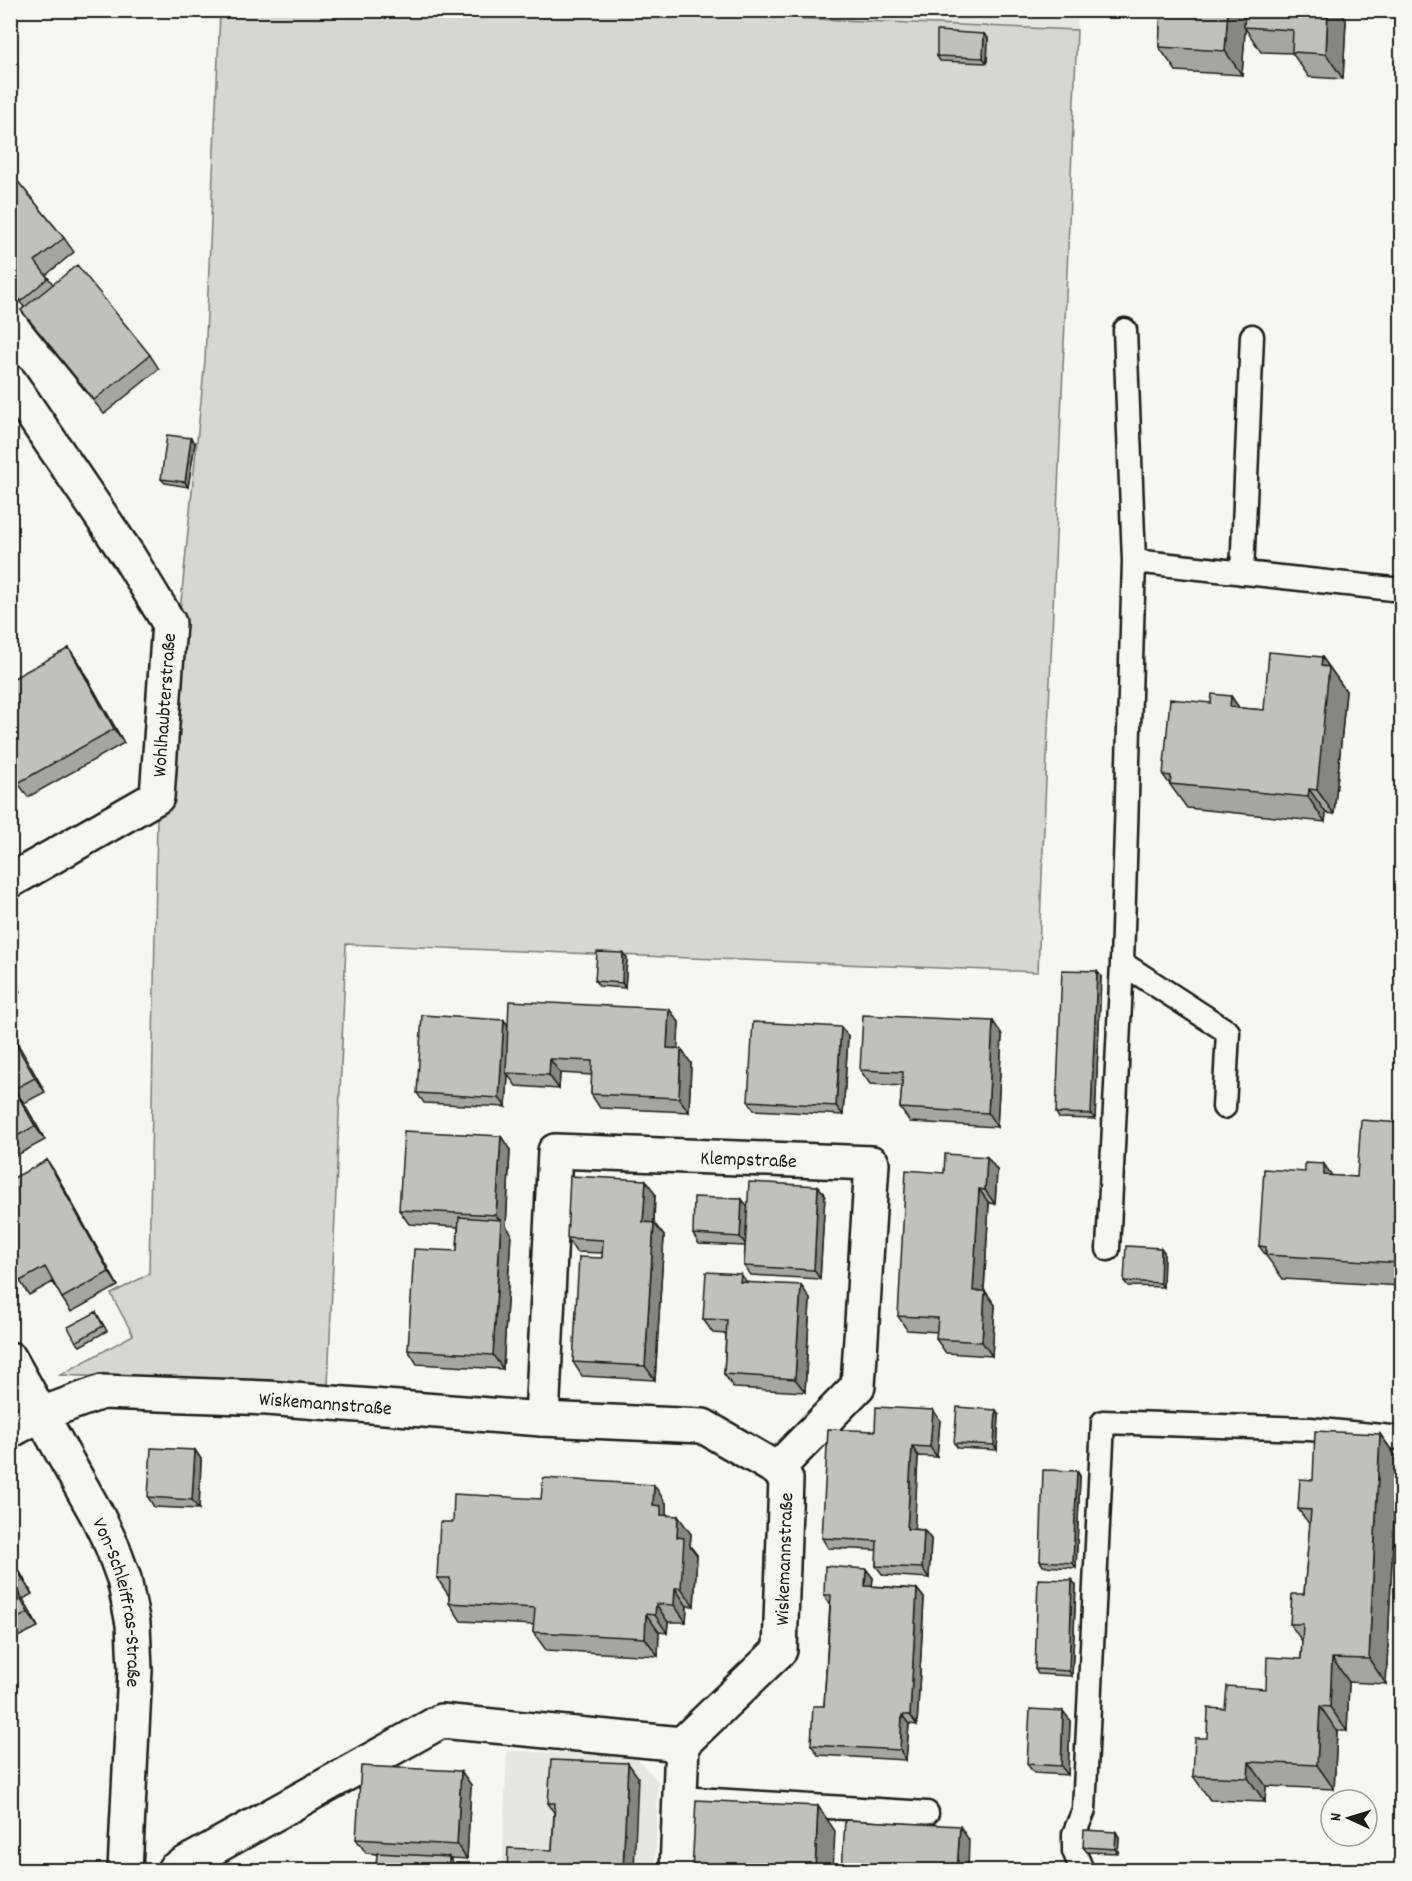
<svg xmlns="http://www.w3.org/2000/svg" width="1412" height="1881" font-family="Dekko,sans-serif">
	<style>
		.built { fill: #e6e6e2 }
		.green { fill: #d6d6d2; stroke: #797977; stroke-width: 1.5 }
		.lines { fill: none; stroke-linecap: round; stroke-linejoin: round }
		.lane-casing { stroke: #1c1c1c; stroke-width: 27 }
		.street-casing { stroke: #1c1c1c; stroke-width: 38 }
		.lane { stroke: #f6f6f2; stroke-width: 22 }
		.street { stroke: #f6f6f2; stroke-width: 33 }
		.wall { fill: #a5a5a3; stroke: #1c1c1c; stroke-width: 1.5 }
		.shaded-wall { fill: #868684; stroke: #1c1c1c; stroke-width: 1.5 }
		.building { fill: #c0c0bd; stroke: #1c1c1c; stroke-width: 1.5 }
		.labels { text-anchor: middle; stroke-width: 4.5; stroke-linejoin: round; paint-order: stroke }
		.street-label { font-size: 20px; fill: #1c1c1c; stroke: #f6f6f2 }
	</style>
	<rect width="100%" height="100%" fill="#f6f6f2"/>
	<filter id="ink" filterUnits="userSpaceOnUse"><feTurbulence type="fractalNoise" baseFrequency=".0167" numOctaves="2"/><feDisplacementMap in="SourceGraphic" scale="12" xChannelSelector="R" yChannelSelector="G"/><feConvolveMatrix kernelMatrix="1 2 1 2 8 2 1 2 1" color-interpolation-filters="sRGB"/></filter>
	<g filter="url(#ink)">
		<path class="built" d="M791,10l287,1 -1,19 -286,-12z
			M507,1751l128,5 23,25 -3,89h-153z"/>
		<path class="green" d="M791,10v8l286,12 -39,942 -692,-28 -18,442 -268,-11 73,-40 -22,-41 38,-20 8,-457 13,-8 10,-197 25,-252 15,-349z"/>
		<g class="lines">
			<g class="lane-casing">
				<path id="lane" d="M1134,561l268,29
					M1242,573l10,-237
					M1122,963l106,69 -4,75
					M1108,1249l14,-286 12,-402 -9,-231
					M680,1798l247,15
					M1082,1870l-8,-19v-17l10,-24 19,-388 207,7 92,9"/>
			</g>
			<g class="street-casing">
				<g id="street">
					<path d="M10,382l119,175 40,66 -12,174 -147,84"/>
					<path id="s1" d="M10,1359l87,156 15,31 12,33 9,45 2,46 -10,200"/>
					<path id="s2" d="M542,1419l13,-268 317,12 -14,223 -81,83"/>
					<path id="s3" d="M10,1431l31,-17 61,-22 165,6 275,21 161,7 74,43 9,10 -6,171 -98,94 -241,-23 -267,149"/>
					<path d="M677,1870l5,-126"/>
				</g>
			</g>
			<use href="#lane" class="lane"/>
			<use href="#street" class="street"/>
		</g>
		<path class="wall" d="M1161,10h178l7,10 -3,59 -34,-2 -17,-24 -31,-1 -16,-24 -3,47 -66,-4 -17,-24z
			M984,34l4,4 -1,25 -47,-2 -3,-5z
			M10,172l54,66 10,14 -28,23 7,9 97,71 9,14 -55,45 -73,-90 -10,-14 3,-3 -14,-17z
			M195,443l-7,44 -23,-4 -4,-4z
			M69,648l9,14 46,81 -96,54 -10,-14z
			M1322,657l24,34 -12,123 -8,-1 -1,9 -138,-14 -24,-33 48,-72 20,-7 8,12 25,2z
			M627,958l-2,30 -26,-2 -4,-5z
			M10,974l10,18 -10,5z
			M1101,976l-6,143 -36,-1 -3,-5z
			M669,1009l10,13 -2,27 14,14 -2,49 -89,-4 -9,-14 1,-19 -32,-2 -1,16 -43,-3 -8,-11 -2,32 -82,-4 -7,-10 87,-73 4,6z
			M10,1030l35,62 -21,11 21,37 -35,19z
			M1002,1035l-5,92 -87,-5 -10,-14 2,-22 -32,-2 -10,-14z
			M848,1036l-5,79 -89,-5 -6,-9z
			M1401,1123v163l-118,-7 -24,-33 46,-74 27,4 25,1z
			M510,1150l-4,76 5,7 -8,136 -86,-5 -9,-14 49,-99 1,-24 -49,-3 -10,-14z
			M987,1157l10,13 -2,34 -6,-1 -5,88h1l10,14 -3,51 -46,-3 -10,-14 1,-7 -30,-2 -9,-14z
			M47,1160l9,14 62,112 -47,26 -9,-14 -9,-16 -24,13 -9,-14z
			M818,1186l7,9 -5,84 -69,-4 -7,-9 1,-20 -46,-2 -6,-10 54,-28z
			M655,1194l-1,29 10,13 -9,144 -73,-4 -9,-14 29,-104 1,-5 -27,-1 -9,-14z
			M1161,1248l3,4 -1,35 -35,-1 -4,-5z
			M746,1282l64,17 -5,93 -71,-4 -10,-14 2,-40 -13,-1 -10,-14z
			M96,1312l11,19 -27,15 -4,-4z
			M933,1410l7,10 -3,37 -19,-1 -4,73 10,1 7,9 -2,39 -46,-3 -7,-9 1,-16 -49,-2 -6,-10 53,-107z
			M999,1414l-2,36 -39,-2 -4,-5z
			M1380,1434l17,24 -11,226 -37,-2 -2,49h-10l-3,58 -68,-3 -1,16 -55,-2 -17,-24 14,-38 18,-29 41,-20 35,-30 1,-18 -12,-17 14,-30 6,-69 -12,-16 15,-29z
			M195,1450l6,9 -2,50 -45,-2 -6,-10z
			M1077,1471l3,5 -4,92 -33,-2 -3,-5z
			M541,1499l125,4v10l2,2 23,19 -1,12 7,9 -3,51h-7l-1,16h-18l-1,11 -8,-1 -1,24 -112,-6 -13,-18 1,-7 -73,-4 -12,-18v-7l-12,-18 16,-56z
			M10,1560h1l10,14 11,20 -9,5 15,28 -28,14z
			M866,1569l7,9 -1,8 45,3 7,9 -7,127 -8,-1 -3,36 -88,-5 -7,-10 13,-39 6,-102 -6,-9z
			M1076,1585l-4,91 -34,-2 -3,-5z
			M1070,1720l-2,55 -34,-2 -7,-9z
			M461,1771l10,14 -4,74 -17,-1 6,9v3h-80l1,-16 -11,-1 -10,-14z
			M638,1777l-86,73 2,-38 -6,-9z
			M1116,1832l3,5 -1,16 -31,-1 -4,-5z"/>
		<path class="shaded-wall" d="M1228,10h12l6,8 -4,57 -17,-24z
			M1328,10h11l7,10 -3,59 -17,-25z
			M984,34l4,4 -1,25 -4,-5z
			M191,438l4,5 -7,44 -3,-5z
			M69,648l9,14 46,81 -10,-14z
			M1322,657l24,34 -12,123 -17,-24 4,-124z
			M1231,696l17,25 -18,-14z
			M1309,789l17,24 -1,9 -17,-25z
			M623,953l4,5 -2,30 -3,-5z
			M1097,971l4,5 -6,143 -4,-5z
			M10,974l10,18 -10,-15z
			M669,1009l10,13 -2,40 -10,-14z
			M504,1020l7,10 -5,43 2,2 -2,32 -7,-9z
			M993,1021l9,14 -5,92 -9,-14z
			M841,1027l7,9 -5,79 -7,-9z
			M10,1030l35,62 -10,-14 -25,-44z
			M681,1049l10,14 -2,49 -10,-14z
			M550,1059l10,14 -1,16 -10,-14z
			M14,1089l10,14 21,37 -10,-14z
			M501,1136l9,14 -4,76 5,7 -8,136 -10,-14 8,-132 -5,-8z
			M987,1157l10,13 -2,34 -10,-14z
			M47,1160l9,14 62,112 -9,-14z
			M1324,1164l17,25 -17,-14z
			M646,1180l9,14 -2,42 -10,-14z
			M818,1186l7,9 -5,84 -6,-9z
			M979,1189l10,14 -6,102 -10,-14z
			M742,1199l7,10 -2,37 -7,-9z
			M654,1223l10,13 -9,144 -10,-14z
			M1161,1248l3,4 -1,35 -3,-4z
			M741,1274l10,14 -11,-6z
			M801,1285l9,14 -5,93 -10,-13z
			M985,1291l10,14 -3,51 -10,-14z
			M933,1410l7,10 -3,37 -7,-10z
			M996,1410l3,4 -2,36 -3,-5z
			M1380,1434l17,24 -11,226 -17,-25z
			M912,1446l6,10 -4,83 -7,-10z
			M195,1450l6,9 -2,50 -7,-9z
			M1077,1471l3,5 -4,92 -3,-5z
			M654,1485l12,18v10l8,11 -1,9 -20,-28z
			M678,1516l13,18 -1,12 7,9 -3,51 -13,-18 -4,-51z
			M924,1530l7,9 -2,39 -7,-10z
			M11,1560l10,14 11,20 -9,-14z
			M866,1569l7,9 -2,17 -6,-9z
			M1072,1580l4,5 -4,91 -3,-5z
			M13,1585l10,14 15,28 -10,-14z
			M675,1588l12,18 -1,16 -12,-17z
			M917,1589l7,9 -7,127 -7,-10z
			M656,1604l12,18 -1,11 -12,-18z
			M646,1614l13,18 -1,24 -13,-18z
			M1332,1658l17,24 -2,49 -17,-24z
			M1320,1706l17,25 -3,58 -17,-24z
			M1063,1711l7,9 -2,55 -7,-9z
			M902,1715l7,9 -3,36 -6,-10z
			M1249,1762l17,24 -1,16 -17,-24z
			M628,1763l10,14 -4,93h-11z
			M461,1771l10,14 -4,74 -10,-14z
			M818,1806l17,25 -2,39h-18z
			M960,1826l9,14 -1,30h-11z
			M1116,1832l3,5 -1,16 -3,-4z
			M449,1857l7,10v3h-7z"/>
		<path class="building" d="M1161,10h67l-3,41 -66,-4z
			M1245,10h83l-2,44 -34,-2 1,-22 -49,-3z
			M937,31l47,3 -1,24 -46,-2z
			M10,172l54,66 -29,23 13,17 -27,23 -11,-13z
			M77,265l73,90 -56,45 -73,-90z
			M167,435l24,3 -6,44 -24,-3z
			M69,648l45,81 -96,54 -8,-13v-90z
			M1269,652l53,5 -1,9 8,1 -12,123 -8,-1 -1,8 -138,-13 1,-8 -8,-1 7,-76 41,4 1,-9 19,2 -1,11 34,3z
			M597,952l26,1 -1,30 -27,-2z
			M1062,970l35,1 -6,143 -35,-1z
			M509,1001l160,8 -2,39 14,1 -2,49 -88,-4 1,-33 -42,-2 -1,16 -43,-2z
			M422,1015l82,5 -5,78 -82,-5z
			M863,1015l130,6 -5,92 -88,-5 3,-36 -43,-2z
			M753,1022l88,5 -5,79 -88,-5z
			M10,1034l25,44 -21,11 21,37 -25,14z
			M1361,1120l40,3v140l-135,-8v-8l-7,-1 5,-77 41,3v-9l19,1v11l33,2z
			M404,1131l97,5 -5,79 -97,-5z
			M945,1154l42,3 -2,33 -6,-1 -6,102h12l-3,51 -46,-3 2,-21 -40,-2 8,-146 38,3z
			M47,1160l62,112 -47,26 -17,-31 -25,14 -10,-16v-85z
			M570,1176l76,4 -3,42 11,1 -9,143 -72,-4 6,-105 23,1 1,-18 -36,-2z
			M749,1182l69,4 -4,84 -70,-4z
			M694,1197l48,2 -2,38 -47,-3z
			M459,1217l42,3 -8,135 -85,-5 6,-101 43,2z
			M1126,1246l35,2 -1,35 -36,-2z
			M706,1272l35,2 -1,8 61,3 -6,94 -71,-5 3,-54 -24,-1z
			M96,1312l7,14 -27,16 -8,-15z
			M876,1407l57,3 -3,37 -18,-1 -5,83 17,1 -2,38 -46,-2 1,-25 -55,-3 6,-109 47,2z
			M957,1407l39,3 -2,35 -40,-2z
			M1315,1431l65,3 -11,225 -37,-1 -2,49 -10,-1 -3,59 -68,-3 -1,16 -55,-2 2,-38h12l1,-30 17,1 2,-23 39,3 1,-32 34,2 2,-35h-13l2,-30h12l7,-84 -13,-1 2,-30 13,1z
			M151,1448l44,2 -3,50 -44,-3z
			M1043,1470l34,1 -4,92 -33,-2z
			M543,1478l111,7 -1,20 8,1v9l17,1 -1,21 7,1 -3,50h-6l-1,17 -18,-1 -1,11 -9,-1 -1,24 -112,-6 2,-24 -86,-5 1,-25h-13l3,-56h13l1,-28 87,5z
			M10,1560h1l12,20 -10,5 15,28 -18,9z
			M825,1566l41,3 -1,17 52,3 -7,126h-8l-2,35 -89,-5 2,-39h11l7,-111h-7z
			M1038,1579l34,1 -3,91 -34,-2z
			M1030,1709l33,2 -2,55 -34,-2z
			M551,1760l77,3 -5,107h-116l1,-22 44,2 3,-47h-7z
			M361,1766l100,5 -4,74 -101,-6z
			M696,1800l122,6 -3,64h-123z
			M845,1820l115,6 -3,44h-115z
			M1084,1830l32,2 -1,17 -32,-2z
			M377,1853l72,4v13h-73z"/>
	</g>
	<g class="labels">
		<g class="street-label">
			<text transform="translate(163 705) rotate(-86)" y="7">Wohlhaubterstraße</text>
			<text dy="7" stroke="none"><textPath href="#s2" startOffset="462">Klempstraße</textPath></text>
			<text dy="7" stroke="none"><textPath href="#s3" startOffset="324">Wiskemannstraße</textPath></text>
			<text transform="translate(783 1559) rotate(-88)" y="7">Wiskemannstraße</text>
			<text dy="7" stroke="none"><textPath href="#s1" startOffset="270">Von-Schleiffras-Straße</textPath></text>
		</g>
	</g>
	<rect width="1412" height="1881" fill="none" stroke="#f6f6f2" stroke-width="36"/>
	<rect x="18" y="18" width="1376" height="1845" fill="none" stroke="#1c1c1c" stroke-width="2" filter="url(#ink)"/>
	<g transform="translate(1349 1818) rotate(274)"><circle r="28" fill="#f6f6f2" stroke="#9f9f9c" stroke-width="1.5"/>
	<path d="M0-4.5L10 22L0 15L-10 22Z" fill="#1c1c1c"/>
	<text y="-9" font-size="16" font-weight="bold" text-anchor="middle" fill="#1c1c1c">N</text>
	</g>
</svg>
